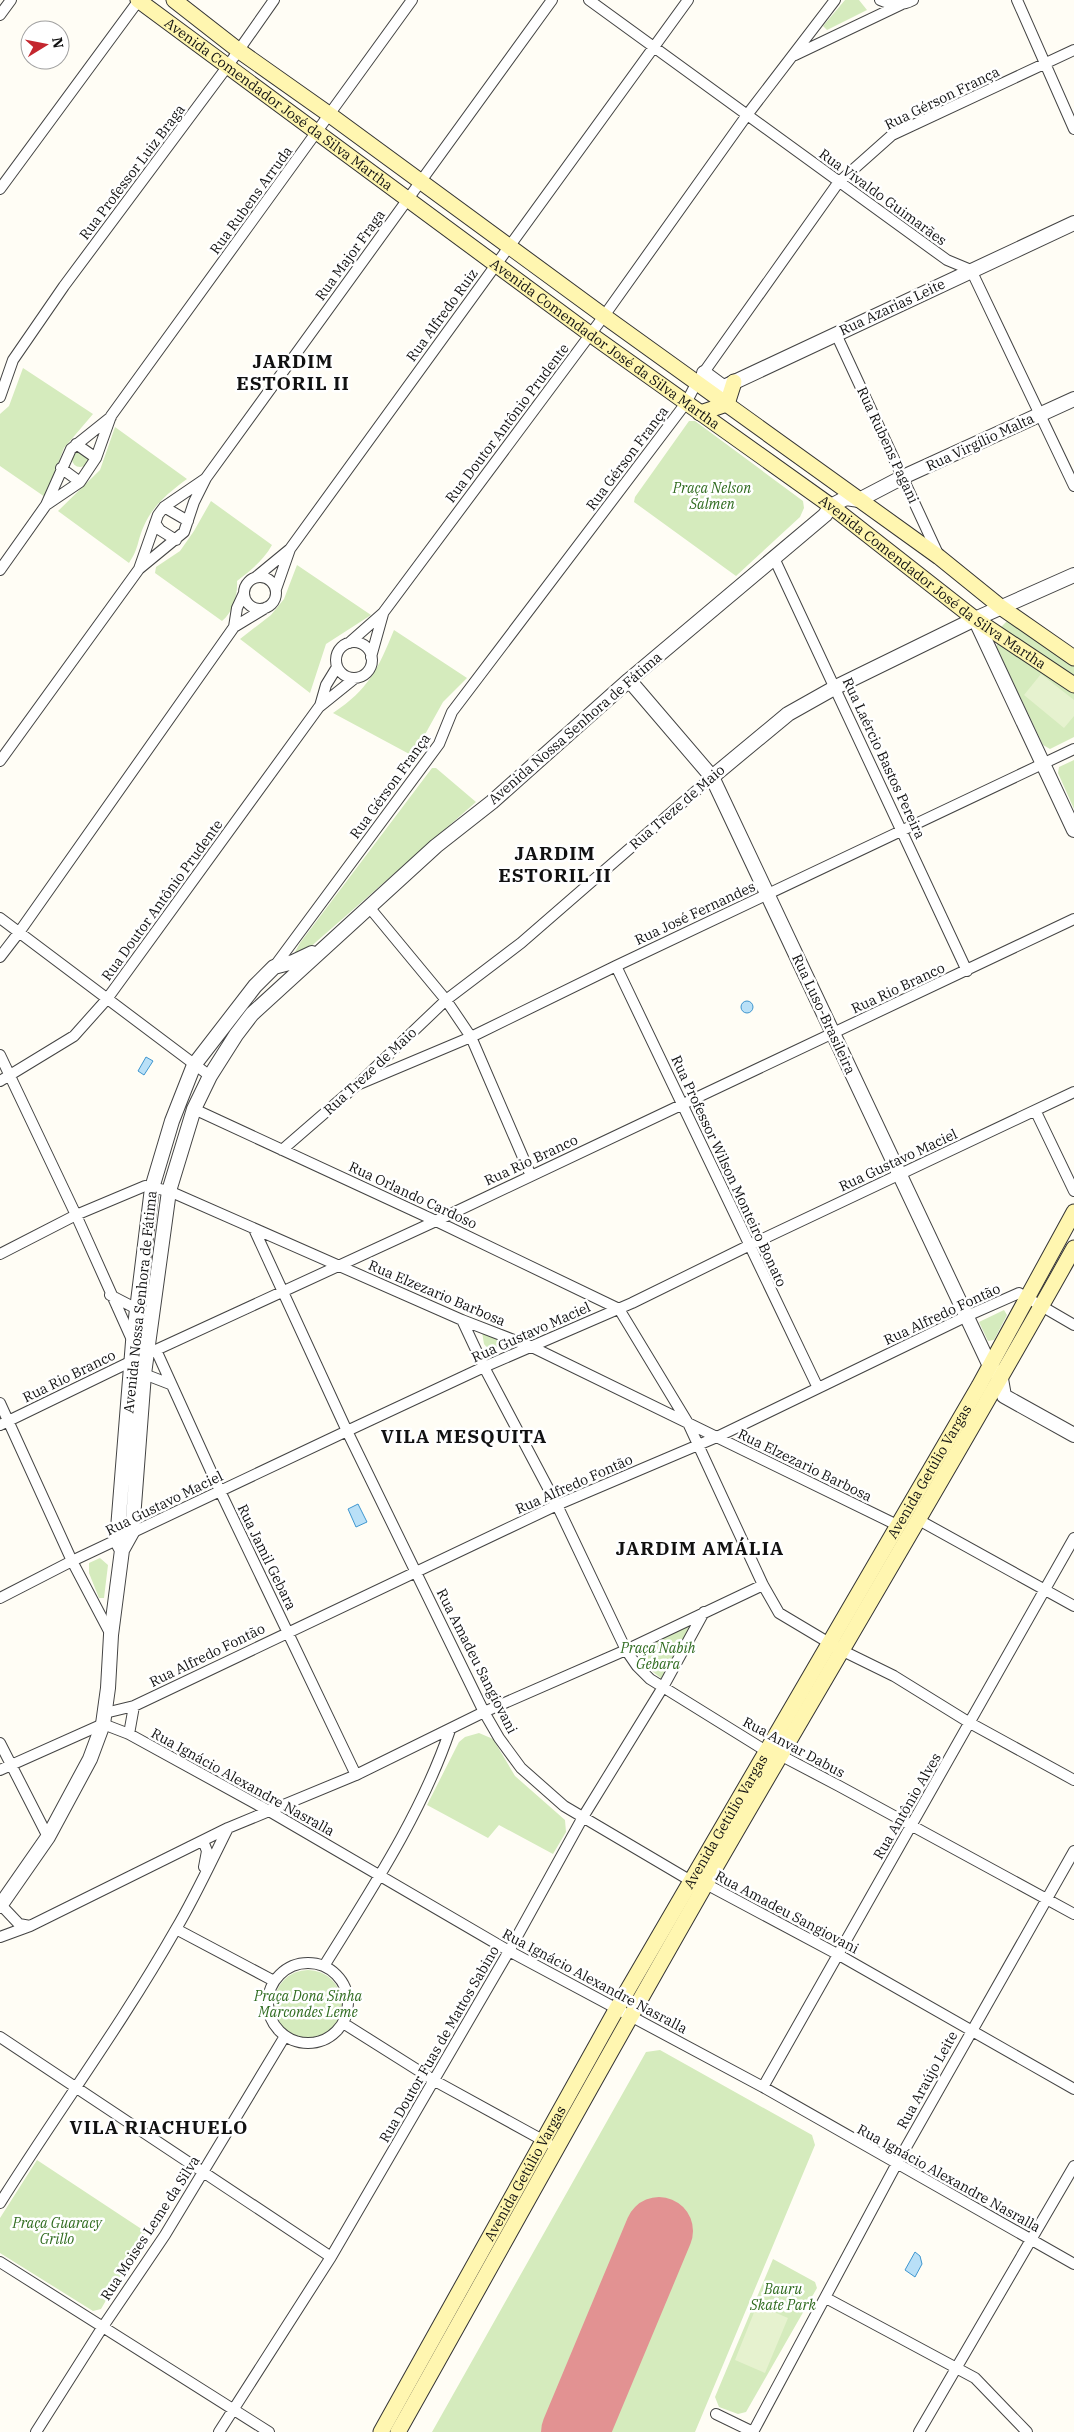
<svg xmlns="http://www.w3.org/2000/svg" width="1074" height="2432" font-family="'IBM Plex Serif',serif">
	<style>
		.green { fill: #d5ebbd }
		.pitch { fill: #e6f2cf }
		.water { fill: #b9e0f7; stroke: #3f96cf }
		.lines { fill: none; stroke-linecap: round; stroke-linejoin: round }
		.runway { stroke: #e29292; stroke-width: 68 }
		.minor-casing { stroke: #444; stroke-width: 12 }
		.tertiary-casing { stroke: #444; stroke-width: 16 }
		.secondary-casing { stroke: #333; stroke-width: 17 }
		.minor { stroke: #fff; stroke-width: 10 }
		.tertiary { stroke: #fff; stroke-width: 14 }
		.secondary { stroke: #fff6b0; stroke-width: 15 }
		.labels { text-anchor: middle; stroke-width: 5; stroke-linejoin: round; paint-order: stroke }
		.street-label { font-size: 14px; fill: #111; stroke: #fff }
		.park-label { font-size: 14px; font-style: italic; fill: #2f6b1f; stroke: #fff }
		.district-label { font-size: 19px; font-weight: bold; letter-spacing: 1px; fill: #111; stroke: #fff }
	</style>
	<rect width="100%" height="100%" fill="#fffdf5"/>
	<path class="green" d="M845,0h14l8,10 -40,20 -4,-4z
		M23,368l70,46 -29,34 -19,49 -45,-31v-52l9,-8z
		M689,421h6l108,80 1,7 -4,9 -64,59 -102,-74 1,-5z
		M115,427l72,52c-19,14 -35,27 -44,49 -6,14 -4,20 -14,35l-71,-52 42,-41z
		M72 459a8 8 0 1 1 16 0a8 8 0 1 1-16 0Z
		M211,501l61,44c-9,16 -21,25 -35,36 1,13 -4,32 -15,40l-67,-48 1,-6 24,-16 14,-20z
		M297,565l74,50 -45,29 -16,49 -70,-54 31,-24 13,-16z
		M1007,621l67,45v11l-73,-50z
		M394,630l73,48 -24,24 -30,54 -80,-43c36,-24 45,-44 61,-83z
		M997,641l77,52v44l-24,12 -7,-4 -46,-97z
		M1074,760v49l-16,-36 1,-6z
		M432,768h4l40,34 -176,154 -5,-4 5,-9z
		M1004,1310l3,5 -13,25 -6,1 -9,-19z
		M482,1332l22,7 1,5 -16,6 -5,-6z
		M100,1558l8,7 -4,33h-5l-10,-25v-10z
		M693,1623l-31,56 -14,-11 -13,-18z
		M479,1733l14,6 22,37 50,44 1,12 -13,22 -54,-29 -11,13 -61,-33 32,-63 6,-5z
		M274 2004a34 34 0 1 1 68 0a34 34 0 1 1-68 0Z
		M660,2050l152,85 3,10 -120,287h-89l83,-196v-9l-44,-19h-9l-94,224h-110l214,-380z
		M37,2160l109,72 -45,77 -8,2 -93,-58v-35z
		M773,2259l42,23 2,6 -71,124 -8,2 -19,-7 -4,-10z"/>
	<path class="pitch" d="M1041,674l33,26v16l-10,12 -40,-33z
		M757,2305l31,13 -23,55 -30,-13z"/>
	<path class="water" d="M741 1007a6 6 0 1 1 12 0a6 6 0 1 1-12 0Z
		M146,1057l7,4 -9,14 -6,-4z
		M358,1504l9,18 -11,5 -8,-18z
		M915,2252l5,4 2,8 -7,13 -10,-7z"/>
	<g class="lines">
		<path class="runway" d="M575,2432l84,-201"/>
		<g class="minor-casing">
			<path id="minor" d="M589,0l358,260 24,10 103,216
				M880,0c11,5 22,6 33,0
				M1017,0l57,129
				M0,15l11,-15
				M795,55l107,-51
				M0,189l139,-189
				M836,334l103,222
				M0,397l13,-37 51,-74 163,-219 47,-67
				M76,444l20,14
				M61,468l19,14
				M46,505l34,-23 16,-24 15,-42 301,-416
				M164,507l24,14
				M155,523l5,7 16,10
				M290,549l398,-549
				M774,558l193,413
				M139,569l19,-54 6,-8 41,-28
				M0,570l46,-65 25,-56 40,-32
				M256,577l34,-28 -14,40
				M244 593a16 16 0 1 1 32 0a16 16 0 1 1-32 0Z
				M234,627l3,-19 7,-15
				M336 660a18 18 0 1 1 36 0a18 18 0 1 1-36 0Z
				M349,643l34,-30 221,-297 143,-201 88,-115
				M371,657l12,-43
				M320,706l6,-21 11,-18
				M0,761l139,-192 45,-37 10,-30 12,-24 346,-478
				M369,907l77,93 25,37 60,139
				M0,918l210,158
				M0,957l20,-26 214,-304 33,-20
				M616,966l202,422
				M274,967l165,-223 13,-32 234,-309 11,-21 141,-199 54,-48 182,-85
				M0,1055l76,160 57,127
				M0,1081l74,-45 33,-37 212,-292 36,-29
				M357,1085l114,-48 145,-71 458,-217
				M194,1109l242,112 183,88 69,114 75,162 16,28 62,37 53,26 76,47 104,57
				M1036,1112l38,79
				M282,1150l75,-65 89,-85 75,-57 191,-166
				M254,1229l93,202 137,281 15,26 22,30 43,38 127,75 15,3 133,71 235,134
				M0,1254l76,-39 69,-29 24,5 293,129 70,27 365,178
				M110,1295l27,14
				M462,1320l22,47 73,138 69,145 11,16 13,13 116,72 14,4 59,31 235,128
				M156,1350l64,141 136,284
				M144,1374l26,10
				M0,1403l72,158 39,74
				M0,1425l132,-64 304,-140 638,-302
				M917,1519l157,87
				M0,1598l72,-37 275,-130 137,-64 148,-64 116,-57 326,-154
				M105,1713l29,-7 423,-201 160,-68 250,-121 52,-23 55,32
				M129,1734l5,-28
				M0,1743l48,94
				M0,1770l103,-46 26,10 140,77 240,140 254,136 311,177
				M203,1841l4,10 -3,16
				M30,1926l198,-98 128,-53 128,-63 142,-62 137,-65
				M176,1929l98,52
				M0,1937l30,-11 -11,-2 -18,-19
				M268 2003a40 40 0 1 1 80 0a40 40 0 1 1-80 0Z
				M324,1966c47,-76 97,-151 126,-236
				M343,2023l92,58 113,62
				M0,2037l331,220
				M763,2087l311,-549
				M0,2203c58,-92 122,-179 176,-274 19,-32 35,-67 52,-101
				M0,2262l269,170
				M826,2298l149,80 52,54
				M716,2414l37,18
				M36,2432l66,-104 63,-93 120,-199
				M219,2432l112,-175 178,-306 74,-134 80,-130 41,-75
				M753,2432l143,-267 178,-314
				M919,2432l155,-266"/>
		</g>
		<g class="tertiary-casing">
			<path id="tertiary" d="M704,373l19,14
				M711,393l363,-170
				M975,619l99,211
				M629,680l83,97 278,589 11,13 3,17 70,39
				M712,777l76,-63 48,-27 139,-68 99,-44
				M122,1550l-5,-9 16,-199 19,-154 20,-67 22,-56 61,-79 19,-19 19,-5 19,-9
				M0,1906l48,-69 42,-78 13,-35 5,-36 3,-53 11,-85 10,-18 12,-158 25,-183 25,-82 16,-33 26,-41 16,-21 184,-168 56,-44 137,-122 196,-165 6,-9 15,-8 13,2 44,-23 171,-78"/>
		</g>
		<g class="secondary-casing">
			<g id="secondary">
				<path id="s1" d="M138,0l452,334 241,172 144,113 99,66"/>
				<path d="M174,0l64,50 92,65 274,201 335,241 63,51 72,50"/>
				<path d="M700,413l27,-9 7,-22"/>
				<path id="s2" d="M381,2432l235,-422 363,-624 95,-174"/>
				<path d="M398,2432c103,-183 204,-367 309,-550 122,-212 248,-421 367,-634"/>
			</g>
		</g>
		<use href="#minor" class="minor"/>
		<use href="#tertiary" class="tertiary"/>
		<use href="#secondary" class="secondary"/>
	</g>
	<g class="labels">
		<g class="street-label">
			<text transform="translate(942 98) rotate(-26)" y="5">Rua Gérson França</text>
			<text dy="5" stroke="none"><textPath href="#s1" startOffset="175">Avenida Comendador José da Silva Martha</textPath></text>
			<text transform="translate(132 172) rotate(-53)" y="5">Rua Professor Luiz Braga</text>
			<text transform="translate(883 197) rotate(36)" y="5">Rua Vivaldo Guimarães</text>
			<text transform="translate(251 200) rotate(-54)" y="5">Rua Rubens Arruda</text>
			<text transform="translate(350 255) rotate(-54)" y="5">Rua Major Fraga</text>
			<text transform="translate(892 307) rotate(-25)" y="5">Rua Azarias Leite</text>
			<text transform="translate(442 315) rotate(-54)" y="5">Rua Alfredo Ruiz</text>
			<text dy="5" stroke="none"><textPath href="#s1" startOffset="580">Avenida Comendador José da Silva Martha</textPath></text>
			<text transform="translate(507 423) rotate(-53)" y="5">Rua Doutor Antônio Prudente</text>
			<text transform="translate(980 442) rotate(-25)" y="5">Rua Virgílio Malta</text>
			<text transform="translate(888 445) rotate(65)" y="5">Rua Rubens Pagani</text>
			<text transform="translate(627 458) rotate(-53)" y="5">Rua Gérson França</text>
			<text dy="5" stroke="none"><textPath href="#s1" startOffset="985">Avenida Comendador José da Silva Martha</textPath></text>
			<text transform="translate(575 728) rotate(-41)" y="5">Avenida Nossa Senhora de Fátima</text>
			<text transform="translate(884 758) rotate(65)" y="5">Rua Laércio Bastos Pereira</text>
			<text transform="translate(390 786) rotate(-54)" y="5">Rua Gérson França</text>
			<text transform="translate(677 807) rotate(-41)" y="5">Rua Treze de Maio</text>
			<text transform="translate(162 900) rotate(-54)" y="5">Rua Doutor Antônio Prudente</text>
			<text transform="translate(695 913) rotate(-25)" y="5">Rua José Fernandes</text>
			<text transform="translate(898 988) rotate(-25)" y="5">Rua Rio Branco</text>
			<text transform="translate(824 1014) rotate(65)" y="5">Rua Luso-Brasileira</text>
			<text transform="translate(370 1071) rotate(-43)" y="5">Rua Treze de Maio</text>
			<text transform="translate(531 1160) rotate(-25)" y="5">Rua Rio Branco</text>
			<text transform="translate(898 1160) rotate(-25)" y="5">Rua Gustavo Maciel</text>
			<text transform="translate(729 1171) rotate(65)" y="5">Rua Professor Wilson Monteiro Bonato</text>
			<text transform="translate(413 1195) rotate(25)" y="5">Rua Orlando Cardoso</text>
			<text transform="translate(437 1293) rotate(23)" y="5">Rua Elzezario Barbosa</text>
			<text transform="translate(140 1302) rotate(-84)" y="5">Avenida Nossa Senhora de Fátima</text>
			<text transform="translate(942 1314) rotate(-25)" y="5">Rua Alfredo Fontão</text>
			<text transform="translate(531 1332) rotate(-24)" y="5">Rua Gustavo Maciel</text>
			<text transform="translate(69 1376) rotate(-26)" y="5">Rua Rio Branco</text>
			<text transform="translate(805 1465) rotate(26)" y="5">Rua Elzezario Barbosa</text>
			<text dy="5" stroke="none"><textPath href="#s2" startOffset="1106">Avenida Getúlio Vargas</textPath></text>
			<text transform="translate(574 1484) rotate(-24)" y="5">Rua Alfredo Fontão</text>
			<text transform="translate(164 1503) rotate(-26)" y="5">Rua Gustavo Maciel</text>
			<text transform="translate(267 1557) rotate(64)" y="5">Rua Jamil Gebara</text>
			<text transform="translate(207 1655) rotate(-26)" y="5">Rua Alfredo Fontão</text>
			<text transform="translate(477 1661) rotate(63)" y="5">Rua Amadeu Sangiovani</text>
			<text transform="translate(794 1747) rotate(28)" y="5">Rua Anvar Dabus</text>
			<text transform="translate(243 1782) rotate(29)" y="5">Rua Ignácio Alexandre Nasralla</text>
			<text transform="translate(907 1806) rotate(-60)" y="5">Rua Antônio Alves</text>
			<text dy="5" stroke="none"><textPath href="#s2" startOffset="701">Avenida Getúlio Vargas</textPath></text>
			<text transform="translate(787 1912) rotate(28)" y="5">Rua Amadeu Sangiovani</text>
			<text transform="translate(595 1981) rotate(28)" y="5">Rua Ignácio Alexandre Nasralla</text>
			<text transform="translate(439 2044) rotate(-60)" y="5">Rua Doutor Fuas de Mattos Sabino</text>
			<text transform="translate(927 2080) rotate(-61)" y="5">Rua Araújo Leite</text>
			<text dy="5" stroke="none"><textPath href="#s2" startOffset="296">Avenida Getúlio Vargas</textPath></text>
			<text transform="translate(949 2178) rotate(29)" y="5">Rua Ignácio Alexandre Nasralla</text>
			<text transform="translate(150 2228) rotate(-57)" y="5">Rua Moises Leme da Silva</text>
		</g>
		<g class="park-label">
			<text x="712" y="493">Praça Nelson<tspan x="712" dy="16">Salmen</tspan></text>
			<text x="658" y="1653">Praça Nabih<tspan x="658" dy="16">Gebara</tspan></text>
			<text x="308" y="2001">Praça Dona Sinha<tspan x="308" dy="16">Marcondes Leme</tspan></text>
			<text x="57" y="2228">Praça Guaracy<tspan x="57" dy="16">Grillo</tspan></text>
			<text x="783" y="2294">Bauru<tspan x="783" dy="16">Skate Park</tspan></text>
		</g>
		<g class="district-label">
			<text x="293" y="368">JARDIM<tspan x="293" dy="22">ESTORIL II</tspan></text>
			<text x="555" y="860">JARDIM<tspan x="555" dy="22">ESTORIL II</tspan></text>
			<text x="464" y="1443">VILA MESQUITA</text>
			<text x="700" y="1555">JARDIM AMÁLIA</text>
			<text x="159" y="2134">VILA RIACHUELO</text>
		</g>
	</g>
	<g transform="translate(45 45) rotate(80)"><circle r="24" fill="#ffffff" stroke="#a0a0a0"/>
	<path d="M0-4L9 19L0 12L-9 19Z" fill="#c4262e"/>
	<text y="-8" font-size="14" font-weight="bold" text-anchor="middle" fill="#111111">N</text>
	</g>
</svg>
